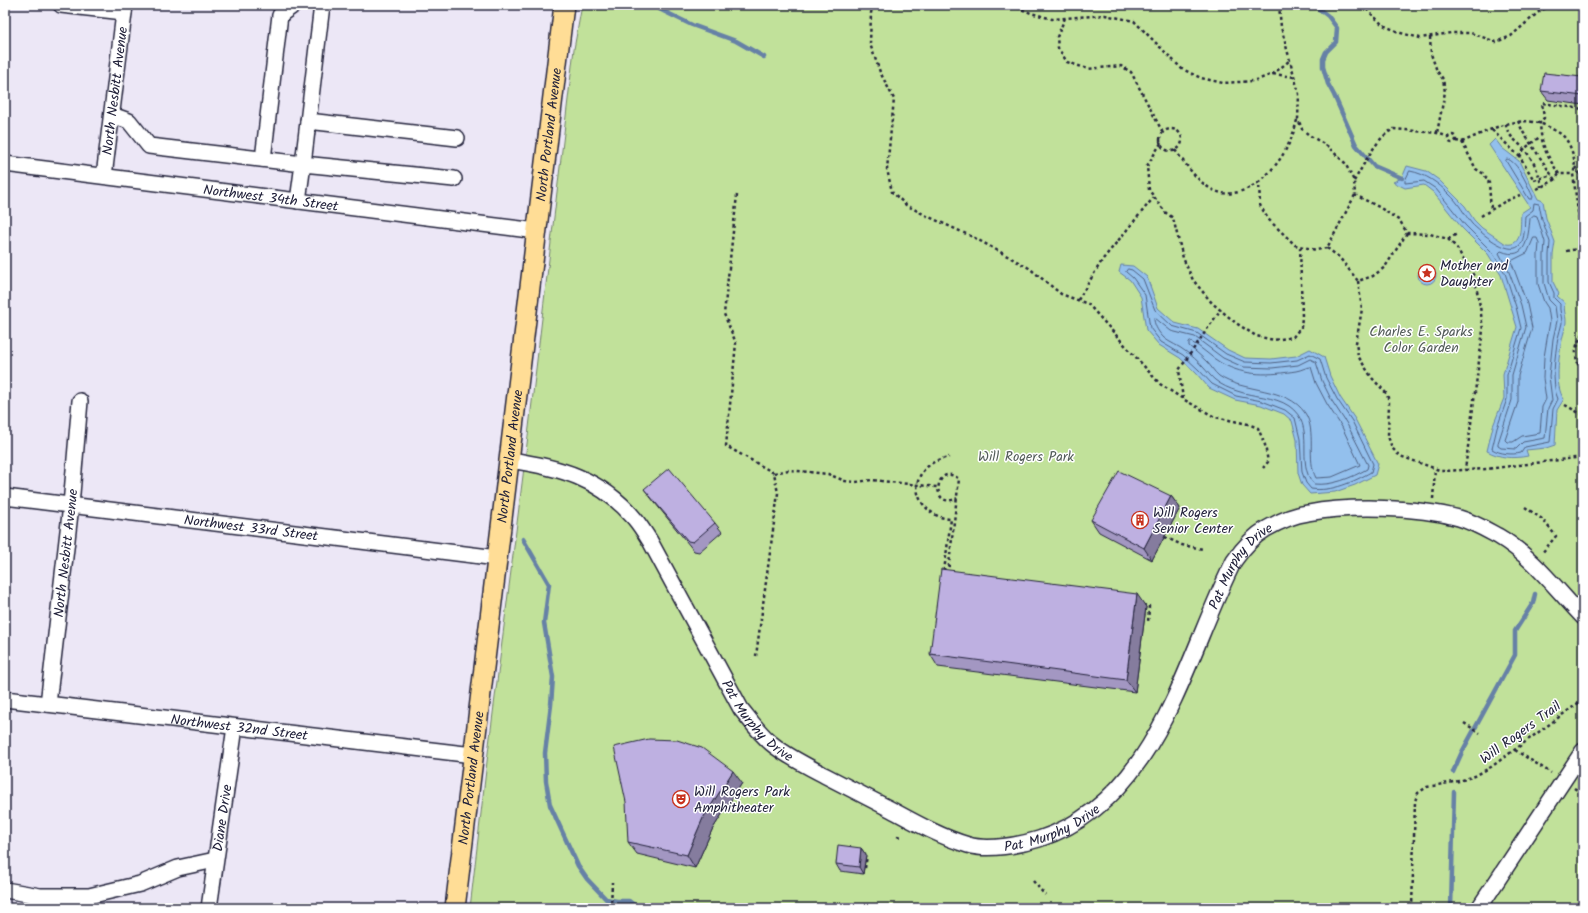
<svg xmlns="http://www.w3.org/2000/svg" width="1588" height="913" font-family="Kalam,sans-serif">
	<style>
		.green { fill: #c1e19a; stroke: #72826a }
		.water { fill: #93c0ed; stroke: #6681a6 }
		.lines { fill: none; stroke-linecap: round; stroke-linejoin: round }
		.shore { stroke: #4f6182; stroke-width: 1 }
		.stream { stroke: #6681a6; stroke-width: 4.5 }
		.minor-casing { stroke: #22223b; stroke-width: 18 }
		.major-casing { stroke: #22223b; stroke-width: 22 }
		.path { stroke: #22223b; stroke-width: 2.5; stroke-dasharray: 3 3; stroke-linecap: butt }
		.minor { stroke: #fff; stroke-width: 15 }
		.major { stroke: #ffdd96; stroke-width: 19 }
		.wall { fill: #a397c2; stroke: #22223b }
		.shaded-wall { fill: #857b9e; stroke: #22223b }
		.building { fill: #beb0e1; stroke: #22223b }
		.labels { text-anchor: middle; stroke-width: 3; stroke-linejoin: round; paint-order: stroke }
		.street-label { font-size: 14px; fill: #22223b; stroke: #fff }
		.poi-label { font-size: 14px; fill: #22223b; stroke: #fff; text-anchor: start }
		.park-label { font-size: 14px; fill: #525b58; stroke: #fff }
	</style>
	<rect width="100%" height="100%" fill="#ece7f6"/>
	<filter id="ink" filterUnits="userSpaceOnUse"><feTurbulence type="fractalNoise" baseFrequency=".025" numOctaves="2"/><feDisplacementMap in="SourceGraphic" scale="8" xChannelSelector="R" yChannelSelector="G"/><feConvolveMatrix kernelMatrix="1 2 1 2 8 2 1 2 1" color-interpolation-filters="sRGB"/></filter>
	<g filter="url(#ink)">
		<path class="green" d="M582,5h1001v903h-1113l18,-155 40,-317 46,-387z"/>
		<path class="water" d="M1495,139l7,9 17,13 19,38 5,2 3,17 9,24 -2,13v27l6,12 -2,2 8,7c-2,7 1,11 1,19 0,5 -3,12 -4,18 -3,16 -8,46 2,59l-7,11 -2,35 -9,3 -20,2 2,6c-15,3 -28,2 -41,-5l6,-25 11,-28 -1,-24 14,-47 -16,-52 -13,-21 -26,-26 -29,-36 -9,-7 -19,3 -12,-6 9,-4 5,-12 19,5 13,9 26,26 9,14 8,8 24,16c17,3 14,-19 15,-31l9,-6 -41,-62z
			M1121,265l12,1 14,11 11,31 17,15 23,6 30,21 17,8 26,1 25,-3 14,-7 14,8 6,19 10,21 15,22 23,45 -3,11 -20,10 -20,7 -25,2 -8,-9 -4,-12 -1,-33 -5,-19 -8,-7 -23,-9 -26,-5 -26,-12 -13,-15 -16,-15 -21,-13 -13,-15 -5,-33 -11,-17 -11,-8z
			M1418 275a9 9 0 1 1 18 0a9 9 0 1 1-18 0Z"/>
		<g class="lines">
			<path class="shore" d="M1507,159c11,2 21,28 26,38l-1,2h-3l-23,-38z
				M1410,171c16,3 28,12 39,23 10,9 15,20 23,30 8,8 36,32 47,22 7,-7 5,-22 6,-30l8,-6 1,-7 5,1 3,15 8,23 -1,13v27l5,11v5l6,6c-1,7 2,12 2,19 -1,5 -3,10 -4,15 -3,16 -7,47 0,61l-5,10 -3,33 -25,5 -4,6c-9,2 -21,1 -29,-4l5,-21 10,-29v-24l14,-47 -5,-21 -11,-34 -13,-21 -27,-27 -29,-36 -12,-8 -19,2v-2z
				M1534,215l3,1 8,26 -1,13v28l5,17 6,6 2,15 -4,18 -4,37 3,24 -4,8 -3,30 -22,4 -7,7 -15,-1 -3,-2v-3l14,-43v-25l14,-48 -5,-22 -12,-33 -10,-19 2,-2c26,11 27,-14 29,-32z
				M1534,238h3l2,5 -1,12v29l6,18 4,6 2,13 -6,36 -1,21 3,21 -4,8 -2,26 -18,3 -9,6h-6l-2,-2 13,-38v-26l14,-48 -5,-24 -16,-43 16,-8z
				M1128,269l4,1 11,9 12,31 17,16 25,7 29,21 19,8 26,1 26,-3 13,-6 10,5 6,19 11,21 15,22 21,43 -2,8c-18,10 -39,20 -60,17l-5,-6 -4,-11 -2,-33 -5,-21 -10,-8 -23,-9 -26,-5 -24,-12 -13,-14 -16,-15 -22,-13 -11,-14 -5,-33 -12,-17 -7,-6z
				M1155,318l16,13 24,6 28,21 20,9 29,1 26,-3 12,-6 6,3 6,19 10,20 15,23 21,41 -1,4c-16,9 -35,17 -53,15 -20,-21 4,-58 -25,-78 -15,-10 -35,-9 -52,-15 -7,-2 -16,-6 -22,-11 -4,-3 -8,-9 -12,-13 -5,-6 -12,-12 -18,-16 -6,-5 -15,-8 -21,-13 -5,-5 -9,-11 -10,-18z
				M1191,342c11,5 19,15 30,21 25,14 49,12 75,8 6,-1 10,-4 15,-4l5,16 11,21 15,23 18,38 -28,12 -16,1c-10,-19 1,-47 -11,-65 -18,-27 -62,-20 -86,-37 -5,-4 -8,-10 -12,-14 -6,-6 -12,-11 -18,-16v-3z"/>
			<path class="stream" d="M651,5l41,20 44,16 28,16
				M1314,5l14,11 9,12 -1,14 -10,10 -3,7v8l5,17 6,11 22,50 18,21 28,12
				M523,539l26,45 -5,39 9,54 -2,28 -6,48 1,28 4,24 28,61 9,13 19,20 11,2h12l9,7
				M1453,772l9,-20 53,-97v-24l18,-28 2,-9
				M1451,908l3,-116"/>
			<g class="minor-casing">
				<g id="minor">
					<path d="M61,5l63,7"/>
					<path d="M322,5l-19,159 151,15"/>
					<path d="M112,115l17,6 20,25 154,18 -5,37"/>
					<path d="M308,121l149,17"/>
					<path d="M263,159l17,-144 14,-10"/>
					<path id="s1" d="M5,164l532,67"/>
					<path id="s2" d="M104,176l21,-171"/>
					<path id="s3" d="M509,460c50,7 91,18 125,58 6,7 11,15 16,23l91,168c9,11 18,24 30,34 15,13 35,22 53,32 23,12 45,23 68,35 24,13 49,27 76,35 20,6 52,0 71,-6 119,-38 145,-180 195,-278 9,-13 18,-24 32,-32 12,-7 27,-14 42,-16 43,-8 109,-6 151,5 14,4 26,11 39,18 34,20 58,53 85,81"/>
					<path id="s4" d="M5,497l492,61"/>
					<path id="s5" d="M5,699l468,56"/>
					<path id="s6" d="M48,704l23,-199 9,-104"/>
					<path d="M5,890l35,6h49l51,-12 38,-16 37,-8"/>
					<path id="s7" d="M209,908l26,-181"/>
					<path d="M1479,908l104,-157"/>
				</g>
			</g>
			<g class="major-casing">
				<g id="major">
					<path id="s8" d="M455,908l109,-903"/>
				</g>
			</g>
			<path class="path" d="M873,5l-2,8 -1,31 10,28 14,27 -7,70 5,23 14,13 23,12 44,20 56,31 32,26 27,10 72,80 23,15 32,18 33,7 10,4 7,17 3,17 -5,6
				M1011,5l20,8 21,6 53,-4 29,6 48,48 19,9 22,5 31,-2 19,-7 16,-13
				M1279,5l2,22 18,67 -1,25 4,10 7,6 18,11 18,17 9,18 1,14 24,12 21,14 7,12 23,1 18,5 9,-5
				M1362,5l21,20 18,8 19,5 31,-5h20l25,9 15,-6 30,-26 13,-5 29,4
				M1065,18l-8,19 1,11 9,14 21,7 33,-3 10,6 32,61
				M1430,37l1,17 6,17 6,8 2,13 -8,41
				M1273,74l21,3
				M1297,120c-6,25 -18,45 -38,62l1,23 8,14 27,26 21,5 11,-2 28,-53
				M1518,121l5,11 32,48
				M1506,124c1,12 10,16 17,24 10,11 17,25 18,39
				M1160 140a11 11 0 1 1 22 0a11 11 0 1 1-22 0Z
				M1492,130l28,27 14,23 18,-5
				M1448 139a4 4 0 1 1 8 0a4 4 0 1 1-8 0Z
				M1456,141l6,1c31,-13 61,-32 92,-12 8,4 11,7 15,14 4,10 8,19 4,30l7,52 3,1
				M1462,142l14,27 8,5 5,9 2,27
				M1161,143l-14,23 2,24 17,23 7,5 10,40 10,22 19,23 24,20 20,13 18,4 19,-3 8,-10 1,-10 -2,-71
				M1175,150c24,32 42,60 84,32
				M1520,157l4,-8 17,-13
				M1575,167l4,5 4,26
				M1559,174c-13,-20 -18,-28 -19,-52l4,-4 -2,-15 41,6
				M1354,181c10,-16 23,-45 40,-52l43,4 12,4
				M1537,189l18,-9 4,-6h14
				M737,195l-13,119 12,29 -10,103 48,27 4,20 -22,163
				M1481,216l23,-14 16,-7
				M1448,239l8,8 18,29 6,30 3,24 -18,140
				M1327,248l12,9 19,24 15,-5 12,-9 22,-34
				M1566,251l17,-3
				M1358,281l4,28 -6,34 2,13 14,22 15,16 2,8 -1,34 4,12 8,8 42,15 45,-2 96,-12
				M1078,300l25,-41 51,-62
				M1583,334c-10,13 -9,26 0,40
				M1576,345l7,5
				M1183,399l-4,-29 42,-61
				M1565,405l18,10
				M774,473l15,-3 39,4 17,7 11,1 16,-2 65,7
				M1433,499l2,-30
				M1525,507l17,12 14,17 -14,17
				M1165,537l17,8 21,4
				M944,571l7,-52c-26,-1 -46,-31 -25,-51 7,-7 15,-9 23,-11
				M948,573l11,-94c-24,-19 -30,33 -2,19
				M1143,605l6,1 -1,17
				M1464,723l16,10
				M1515,750l36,23
				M1574,788l9,6
				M897,836l4,1
				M865,868l2,-12
				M1033,881l12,14
				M611,908l1,-26
				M1412,908l3,-107 3,-8 9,-6 32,-6 16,-5 16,-9 86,-63 6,-6"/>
			<use href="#minor" class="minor"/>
			<use href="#major" class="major"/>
		</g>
		<path class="wall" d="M1583,72v33l-35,-5 -7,-9 41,-14z
			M644,489l71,34 7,9 -23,20 -5,-1 -43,-53z
			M1171,496l9,12 -28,52 -53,-28 -8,-12z
			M1146,607l-11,85 -197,-25 -8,-13z
			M742,783l-30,47 -17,38 -58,-14 -9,-12z
			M861,848l5,7 -3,19 -23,-3 -4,-7z"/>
		<path class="shaded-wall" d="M1171,496l9,12 -28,52 -8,-12z
			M1137,594l9,13 -11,85 -9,-12z
			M733,771l9,12 -30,47 -17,38 -8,-13 16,-37z
			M861,848l5,7 -3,19 -4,-7z"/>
		<path class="building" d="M1583,72v24l-42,-5 3,-18 38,4z
			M669,468l46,55 -22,19 -5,-1 -44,-52z
			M1119,471l52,25 -27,52 -53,-28z
			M941,569l196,25 -11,86 -196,-26z
			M649,739l28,1 25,8 31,23 -30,47 -16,37 -59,-13 -2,-40 -12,-55z
			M838,845l23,3 -2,19 -23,-3z"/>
	</g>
	<defs>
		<g id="sight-ring" transform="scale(0.9)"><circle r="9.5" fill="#fff" stroke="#c8321e" stroke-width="1.5"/><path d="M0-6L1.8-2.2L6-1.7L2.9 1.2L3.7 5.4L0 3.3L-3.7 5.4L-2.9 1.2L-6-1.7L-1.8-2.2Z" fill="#c8321e"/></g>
		<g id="building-ring" transform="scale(0.9)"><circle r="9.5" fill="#fff" stroke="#c8321e" stroke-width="1.5"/><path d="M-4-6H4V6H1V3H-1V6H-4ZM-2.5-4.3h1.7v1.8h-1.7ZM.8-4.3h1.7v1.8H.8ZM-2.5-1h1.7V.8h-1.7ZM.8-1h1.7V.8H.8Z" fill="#c8321e"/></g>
		<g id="theatre-ring" transform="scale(0.9)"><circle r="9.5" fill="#fff" stroke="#c8321e" stroke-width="1.5"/><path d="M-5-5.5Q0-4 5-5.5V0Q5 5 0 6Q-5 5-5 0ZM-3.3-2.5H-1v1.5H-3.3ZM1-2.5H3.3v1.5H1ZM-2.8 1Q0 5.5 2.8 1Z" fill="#c8321e"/></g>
	</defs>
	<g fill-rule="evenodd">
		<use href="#sight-ring" x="1427" y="273"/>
		<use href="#building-ring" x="1140" y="520"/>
		<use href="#theatre-ring" x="681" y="799"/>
	</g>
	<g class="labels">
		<g class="street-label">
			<text dy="5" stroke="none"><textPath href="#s2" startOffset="86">North Nesbitt Avenue</textPath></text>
			<text dy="5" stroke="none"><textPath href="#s8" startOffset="779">North Portland Avenue</textPath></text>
			<text dy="5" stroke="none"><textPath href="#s1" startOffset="268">Northwest 34th Street</textPath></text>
			<text dy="5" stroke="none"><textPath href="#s8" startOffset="455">North Portland Avenue</textPath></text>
			<text dy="5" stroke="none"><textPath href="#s4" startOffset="248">Northwest 33rd Street</textPath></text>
			<text dy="5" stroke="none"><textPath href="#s6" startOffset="152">North Nesbitt Avenue</textPath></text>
			<text dy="5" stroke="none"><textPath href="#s3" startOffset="1051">Pat Murphy Drive</textPath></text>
			<text dy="5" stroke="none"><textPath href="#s3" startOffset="380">Pat Murphy Drive</textPath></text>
			<text dy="5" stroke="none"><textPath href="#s5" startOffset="236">Northwest 32nd Street</textPath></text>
			<text transform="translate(1520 732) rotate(-36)" y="5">Will Rogers Trail</text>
			<text dy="5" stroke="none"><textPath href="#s8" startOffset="131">North Portland Avenue</textPath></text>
			<text dy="5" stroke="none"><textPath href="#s7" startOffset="91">Diane Drive</textPath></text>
			<text dy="5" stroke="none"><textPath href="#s3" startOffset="716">Pat Murphy Drive</textPath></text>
		</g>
		<g class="poi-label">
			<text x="1440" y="270">Mother and<tspan x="1440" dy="16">Daughter</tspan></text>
			<text x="1153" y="517">Will Rogers<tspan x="1153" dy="16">Senior Center</tspan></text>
			<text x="694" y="796">Will Rogers Park<tspan x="694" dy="16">Amphitheater</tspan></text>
		</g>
		<g class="park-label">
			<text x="1421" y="336">Charles E. Sparks<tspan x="1421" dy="16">Color Garden</tspan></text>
			<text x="1026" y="461">Will Rogers Park</text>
		</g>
	</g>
	<rect width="1588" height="913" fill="none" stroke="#fff" stroke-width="20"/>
	<rect x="10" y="10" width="1568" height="893" fill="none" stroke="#22223b" stroke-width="1.5" filter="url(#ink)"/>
</svg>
